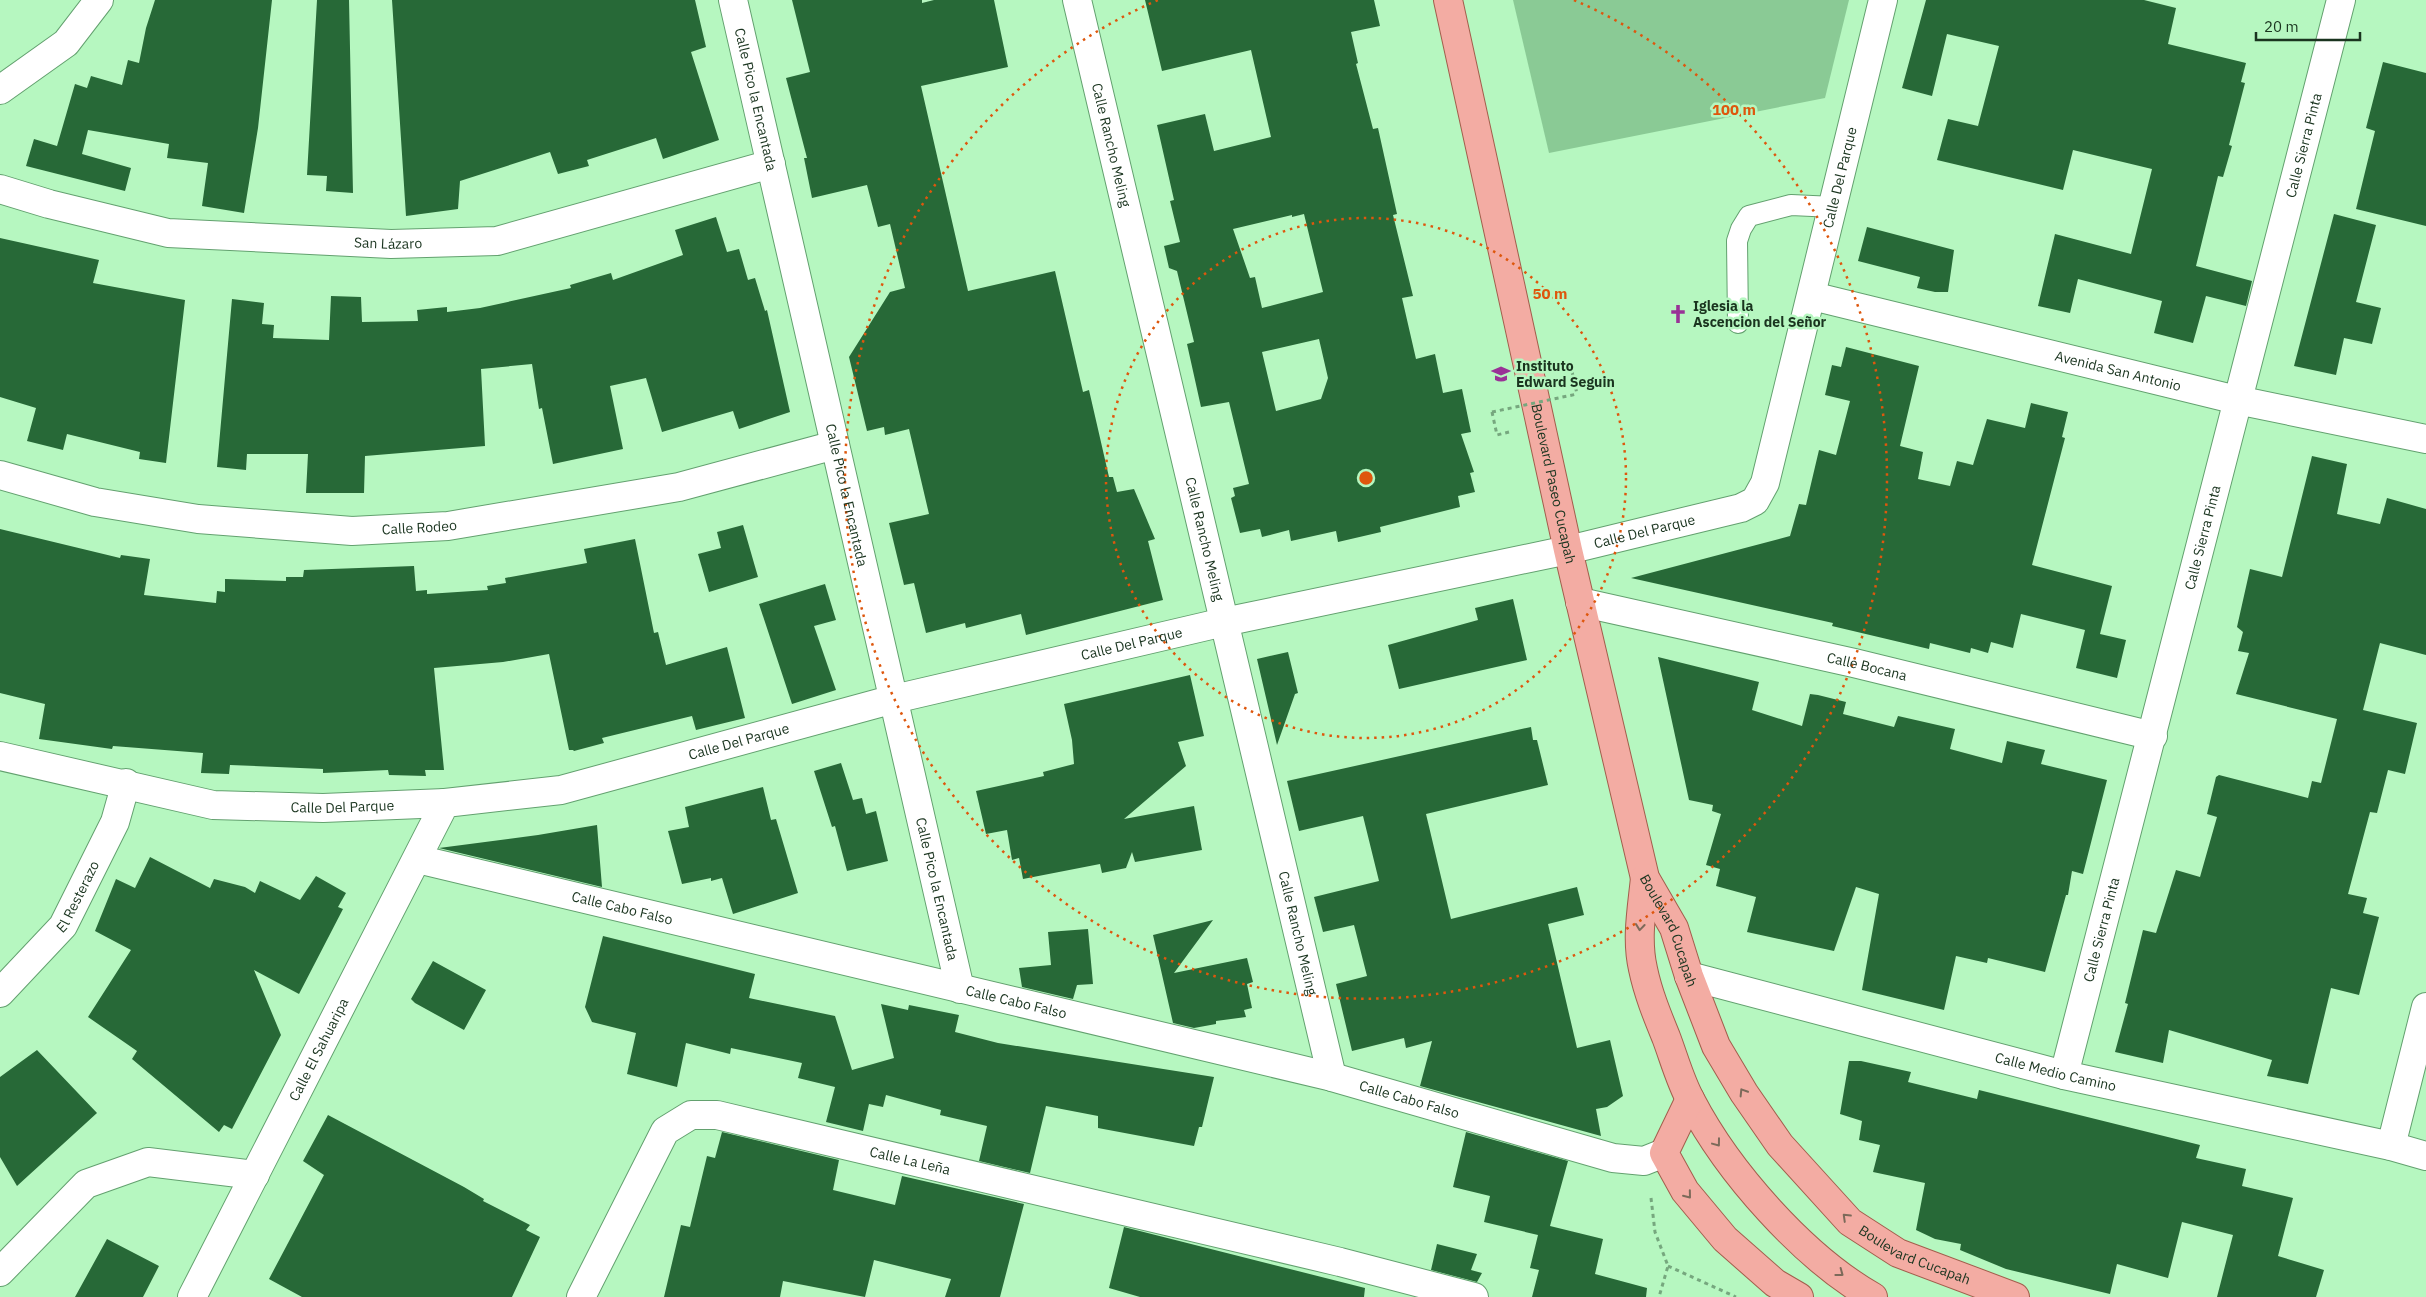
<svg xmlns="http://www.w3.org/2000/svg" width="2426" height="1297" font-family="'IBM Plex Sans',sans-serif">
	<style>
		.green { fill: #8aca95 }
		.building { fill: #276937; fill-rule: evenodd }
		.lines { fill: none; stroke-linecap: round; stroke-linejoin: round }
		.service-casing { stroke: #63a16f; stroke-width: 22 }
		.minor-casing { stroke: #63a16f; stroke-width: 30 }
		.tertiary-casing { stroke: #63a16f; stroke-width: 30 }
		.primary-casing { stroke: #a25e4c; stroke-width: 30 }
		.path { stroke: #76a77e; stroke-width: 3; stroke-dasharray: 4 4; stroke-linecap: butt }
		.service { stroke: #fff; stroke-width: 20 }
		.minor { stroke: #fff; stroke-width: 28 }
		.tertiary { stroke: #fff; stroke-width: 28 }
		.primary { stroke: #f3aca3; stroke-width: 28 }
		.path-bridge { stroke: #76a77e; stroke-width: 3; stroke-dasharray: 4 4; stroke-linecap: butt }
		.oneway { stroke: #7c6a5a }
		.ring { fill: none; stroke: #de570d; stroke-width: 2.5; stroke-dasharray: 2.5 5 }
		.labels { text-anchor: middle; stroke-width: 5; stroke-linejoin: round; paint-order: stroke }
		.street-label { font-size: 14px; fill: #1a341f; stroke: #b6f7c0 }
		.poi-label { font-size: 14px; font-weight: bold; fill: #1a341f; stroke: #b6f7c0; text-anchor: start }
		.centre { fill: #de570d; stroke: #b6f7c0; stroke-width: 2.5 }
		.ring-label { font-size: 15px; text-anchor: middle; font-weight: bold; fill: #de570d; stroke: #b6f7c0; stroke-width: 5; stroke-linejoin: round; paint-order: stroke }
	</style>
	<rect width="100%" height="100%" fill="#b6f7c0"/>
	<path class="green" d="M1513,0h336l-24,98 -276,55z"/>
	<path class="building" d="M155,0h117l-14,128 -14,85 -42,-7 6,-43 -41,-5 2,-14 -81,-14 -6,24 49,14 -6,23 -99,-25 8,-27 23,7 18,-62 12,4 4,-12 31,9 6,-25 11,3 7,-35z
		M317,0h32l4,193 -27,-2 1,-15 -20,-1z
		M392,0h303l11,47 -15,5 28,88 -56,19 -7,-21 -69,22 2,6 -31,8 -8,-22 -90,29 -2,28 -52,7z
		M792,0h130v3l12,-3h60l14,67 -87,19 47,205 87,-20 28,121 6,-2 20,87h4l4,15 17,-3 21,50 -7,2 15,59 -137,35 -5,-21 -55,14 -1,-5 -39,10 -12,-50 -10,2 -15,-62 40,-9 -20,-85 -24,6 -1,-8 -17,4 -18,-74 41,-65 15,-4 -15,-64 -12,3 -11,-42 -55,13 -8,-40h3l-21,-80 24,-6z
		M1145,0h229l6,26 -29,6 7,31 -2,1 17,65 5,-1 19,86 -4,1 20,81 -11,2 14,61 19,-5 8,39 19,-4 9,43 -10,2 13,38 -4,1 5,19 -17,4 2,11 -80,20 1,5 -43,10 -2,-11 -45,10 -2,-11 -27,7 -2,-8 -20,4 -9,-35 4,-2 -2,-8 16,-4 -20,-82 -28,5 -14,-63 7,-2 -17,-71 -8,-3 -5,-22 16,-4 -10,-41 4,-1 -17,-75 48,-11 9,37 57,-14 -20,-87 -89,21zM1304,214l19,78 -61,16 -7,-31 -5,1 -17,-49 59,-14v2zM1319,339l9,39 -7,21 -45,12 -14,-59z
		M1926,0h218l32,8 -8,36 78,19 -5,19 4,1 -16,62 3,1 -9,31 -5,-1 -22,90 56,15 -6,25 -40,-10 -13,47 -39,-10 8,-32 -84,-22 -8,34 -32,-7 17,-72 76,20 21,-85 -79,-19 -10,40 -126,-30 11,-41 30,7 21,-80 -52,-12 -15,62 -30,-8z
		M2383,62l43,11v153l-70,-17 19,-78 -9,-3z
		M2334,214l42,11 -20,77 25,6 -9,36 -28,-6 -8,37 -42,-9z
		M716,217l11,35 12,-3 9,31 7,-2 10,33 2,-1 23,102 -51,17 -6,-18 -71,21 -16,-54 -36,8 13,63 -70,15 -11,-56 -3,1 -7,-45 -51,5 4,77 -120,10 -1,37h-58l2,-39h-61l-1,16 -29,-3 15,-168 32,4 -2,21 12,1 -1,13 56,2 2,-44 30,1 1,25 56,-1 -1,-11 30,-3v5l33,-4 91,-20 -1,-3 41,-12 2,7 70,-25 -8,-25z
		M1867,227l87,23 -6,42h-13l-18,-4 3,-11 -62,-16z
		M0,238l99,22 -6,23 92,17 -19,163 -27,-4 1,-7 -73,-18 -4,16 -36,-9 9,-33 -36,-11z
		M1846,347l73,19 -19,80 23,6 -5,27 32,7 7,-25 16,4 14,-46 38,9 6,-25 37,9 -6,25 3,1 -33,127 80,21 -12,48 26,6 -9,38 -41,-10 9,-38 -64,-16 -8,34 -22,-6 -3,11 -17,-5 -1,5 -40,-10 -1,6 -97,-23 1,-3 -202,-45 159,-42 9,-32 7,1 13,-55 17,5 14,-54 -25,-6 7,-30 9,2z
		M2312,456l35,8 -10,50 43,10 7,-26 39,11v146l-46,-12 -17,67 54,13 -12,51 -17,-4 -11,43 -7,-1 -22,82 19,4 -4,15 16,4 -20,78 -28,-7 -23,96 -41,-8 5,-16 -103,-30 -6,33 -48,-11 13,-48 -3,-1 18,-73 13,3 20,-63 24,7 17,-60 -10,-3 9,-37 3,-2 89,23 4,-17 9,2 16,-64 -101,-25 13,-41 -11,-2 5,-19 -6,-5 13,-58 32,8z
		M743,525l15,52 -49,15 -11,-38 23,-6 -4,-16z
		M0,529l120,29 1,-3 29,4 -6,36 72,8 1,-12 8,1v-13l61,2v-4h17l1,-7 110,-4 2,25 11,-1v4l61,-4 -1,-4 19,-3 -1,-5 82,-15 -3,-14 51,-10 19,94 4,-1 8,33 61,-18 18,71 -49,12 -4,-14 -90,22 2,5 -30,8 -1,-1h-4l-20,-96 -46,8 -69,6 10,102h-19l1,6 -37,-1 -1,-5 -65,3v-4l-93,-4 -1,9 -28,-1 2,-20 -90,-7 -1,3 -73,-10 6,-35 -45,-11z
		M825,584l11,36 -22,6 22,64 -44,14 -33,-100z
		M1513,599l14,61 -128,29 -11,-44 90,-25 -3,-12z
		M1288,652l10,41 -3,1 -18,51 -20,-86z
		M1658,657l101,25 -7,28 50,16 8,-32 8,1 28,7 -3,12 51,13 4,-11 57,13 -5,20 52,14 5,-22 38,9 -4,14 66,16 -24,94 -11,-3 -4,24h-2l-21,77 -57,-14 -1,5 -31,-7 -12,54 -82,-20 17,-96 -23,-7 -22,64 -87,-19 9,-35 -40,-11 4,-17 -14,-4 15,-51 -9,-3 1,-6 -24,-5z
		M1190,675l14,61 -26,6 8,24 -62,53 70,-13 8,44 -67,12 -3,-10 -6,16 -24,5 -2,-9 -77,15 -4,-21 -7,2 -5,-30 -21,4 -10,-43 68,-15 -1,-4 31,-8 -2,-24 -8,-36z
		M1531,727l2,13h4l11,45 -122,29 25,105 126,-32 7,28 -36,9 29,124 33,-8 13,56 -16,11 -11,2 5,27 -181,-50 12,-45 -26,7 -2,-10 -52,13 -16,-67 31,-8 -13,-51 -31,7 -9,-35 65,-16 -16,-65 -64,15 -12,-50z
		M841,763l12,37 9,-2 4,16 10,-3 12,50 -41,10 -12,-45 -3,1 -18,-56z
		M763,787l8,33 5,-1 22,74 -65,21 -11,-36 -11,3v-3l-29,6 -14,-53 21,-4 -4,-20z
		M597,825l5,62 -163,-39 99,-13z
		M150,857l60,31 4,-9 31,8 10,6 5,-12 40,19 16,-24 30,17 -8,14 5,2 -44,85 -45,-24 27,65 -49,94 -8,-4 -5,7 -87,-73 5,-8 -49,-34 43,-67 -36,-19 21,-52 19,9z
		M1213,920l-39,53 73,-15 6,24 -6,2 5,24 -8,2 2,7 -30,4v3l-22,4 -21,-5 -20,-88z
		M1088,929l5,55 -16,1 -4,14 -51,-12 -3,-19 32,-3 -3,-33z
		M603,936l152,38 -6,24 86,18 17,54 42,-12 -13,-54 27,6 1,-5 50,10 -4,17 43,11 216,34 -12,50h-3l-5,19 -96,-18v-12l-52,-10 -16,67 -51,-12 8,-35 -47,-11 1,-5 -55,-15 -3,12 -14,-3 -6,27 -37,-9 9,-35 -37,-9 4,-15 -71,-15 -1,6 -44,-11 -9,44 -50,-13 9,-41 -44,-11 -7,-15z
		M433,961l53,29 -22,40 -49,-27 -4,-4z
		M37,1050l60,63 -80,73 -17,-29v-80z
		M1849,1061h12l50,11 -3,10 69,17 2,-9 221,55 -4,13 50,11 -4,17 51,12 -15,58 46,14 -8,27h-99l16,-62 -51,-13 -14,56 -51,-14 -7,30 -104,-25 -46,-19 1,-6 -26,-5 -19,-9 9,-47 -52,-11 7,-27 -21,-5 3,-19 -22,-7z
		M328,1115l136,72 20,12 -1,2 47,24 -4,5 14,7 -28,60h-210l-33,-18 55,-104 -21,-14z
		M722,1132l117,28 -6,30 62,15 7,-29 122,28 -24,93h-55l6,-18 -77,-19 -9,37 -82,-16 -3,16h-116l17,-72 9,2 17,-71 8,2z
		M1466,1132l102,29 -18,65 53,13 -8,35 52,14 -1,9h-114l7,-27 -9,-2 8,-33 -54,-13 6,-26 -37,-9z
		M1124,1227l241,61 -1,9h-224l-31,-9z
		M107,1239l52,27 -16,31h-68z
		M1437,1244l40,10 -6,16 11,3 -5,9 -46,-12z"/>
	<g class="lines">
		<g class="service-casing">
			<path id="service" d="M1738,323l-1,-82 4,-12 8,-13 42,-11 43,2"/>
		</g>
		<g class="minor-casing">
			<g id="minor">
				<path id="s1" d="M733,0l227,989"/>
				<path id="s2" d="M1077,0l255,1077"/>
				<path d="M0,90l66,-47 33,-43"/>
				<path id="s3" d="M0,189l49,15 119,29 223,11 106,-3 274,-77"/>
				<path id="s4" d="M1812,296l425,104 189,39"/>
				<path id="s5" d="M0,475l95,27 103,17 154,12 96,-5 231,-39 156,-42"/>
				<path id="s6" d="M1580,602l274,61 299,73"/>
				<path id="s7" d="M0,756l213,49 110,3 122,-5"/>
				<path id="s8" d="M417,859l915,218 281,81 31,3 20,-8"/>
				<path id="s9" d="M1689,976l375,99 327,71 35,10"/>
				<path id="s10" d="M0,993l63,-67 52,-104 11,-39"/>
				<path id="s11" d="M2064,1075l277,-1075"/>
				<path d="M2391,1146l35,-139"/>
				<path d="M0,1272l86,-88 62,-22 107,13"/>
				<path id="s12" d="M581,1297l84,-166 26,-16h26l623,147 134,35"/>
			</g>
		</g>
		<g class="tertiary-casing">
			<g id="tertiary">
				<path id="s13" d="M192,1297l253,-494 116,-13 333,-91 330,-77 344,-72 173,-42 14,-7 10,-18 118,-483"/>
			</g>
		</g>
		<g class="primary-casing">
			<g id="primary">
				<path id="s14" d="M1448,0l120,550 77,328 29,50 15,48 27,70 28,47 36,52 70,77 48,31 117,44"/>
				<path d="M1645,878c-3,30 -9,61 -2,91 5,24 14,46 23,68 8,21 14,44 25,64 37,71 112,156 182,196"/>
				<path d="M1690,1099l-26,54 21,38 40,48 50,44 24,14"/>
			</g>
		</g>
		<path class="path" d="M1560,369l11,-2 6,27
			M1492,412l5,23 12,-3
			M1651,1198l4,34 13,34 -9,31
			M1668,1266l68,31"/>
		<use href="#service" class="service"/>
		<use href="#minor" class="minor"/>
		<use href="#tertiary" class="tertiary"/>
		<use href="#primary" class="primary"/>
		<path class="path-bridge" d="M1492,412l85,-18"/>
	</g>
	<defs><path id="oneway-chevron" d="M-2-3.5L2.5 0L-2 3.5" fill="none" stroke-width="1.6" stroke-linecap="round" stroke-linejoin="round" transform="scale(1.25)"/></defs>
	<g class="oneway">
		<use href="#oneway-chevron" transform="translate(1640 927) rotate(96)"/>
		<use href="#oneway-chevron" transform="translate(1743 1092) rotate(-122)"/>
		<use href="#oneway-chevron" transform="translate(1717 1143) rotate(53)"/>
		<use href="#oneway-chevron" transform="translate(1688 1195) rotate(51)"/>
		<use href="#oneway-chevron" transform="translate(1846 1217) rotate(-136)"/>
		<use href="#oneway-chevron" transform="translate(1840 1273) rotate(37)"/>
	</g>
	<g class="ring">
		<circle cx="1366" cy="478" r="260"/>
		<path d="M1574 0A521 521 0 1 1 1158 0"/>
	</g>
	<defs>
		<g id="church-bare" transform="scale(1.5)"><path d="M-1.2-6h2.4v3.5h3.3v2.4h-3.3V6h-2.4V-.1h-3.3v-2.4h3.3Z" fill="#993296" stroke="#b6f7c0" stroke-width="2.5" paint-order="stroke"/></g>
		<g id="school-bare" transform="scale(1.5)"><path d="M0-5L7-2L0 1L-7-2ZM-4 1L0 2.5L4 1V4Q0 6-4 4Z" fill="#993296" stroke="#b6f7c0" stroke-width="2.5" paint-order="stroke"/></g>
	</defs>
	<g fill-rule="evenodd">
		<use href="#church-bare" x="1678" y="314"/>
		<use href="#school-bare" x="1501" y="374"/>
	</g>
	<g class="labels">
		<g class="street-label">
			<text dy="5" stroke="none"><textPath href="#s1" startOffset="102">Calle Pico la Encantada</textPath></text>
			<text dy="5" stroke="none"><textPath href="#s2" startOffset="149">Calle Rancho Meling</textPath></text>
			<text dy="5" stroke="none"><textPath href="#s11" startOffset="960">Calle Sierra Pinta</textPath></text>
			<text dy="5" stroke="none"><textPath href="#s13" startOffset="2236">Calle Del Parque</textPath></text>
			<text dy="5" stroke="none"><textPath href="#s3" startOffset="394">San Lázaro</textPath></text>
			<text dy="5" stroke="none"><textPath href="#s4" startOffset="315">Avenida San Antonio</textPath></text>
			<text dy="5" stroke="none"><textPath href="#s14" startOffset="495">Boulevard Paseo Cucapah</textPath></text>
			<text dy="5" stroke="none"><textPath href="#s1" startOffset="508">Calle Pico la Encantada</textPath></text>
			<text dy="5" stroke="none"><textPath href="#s5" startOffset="425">Calle Rodeo</textPath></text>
			<text dy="5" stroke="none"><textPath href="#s13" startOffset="1786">Calle Del Parque</textPath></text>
			<text dy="5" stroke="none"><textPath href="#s11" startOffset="555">Calle Sierra Pinta</textPath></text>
			<text dy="5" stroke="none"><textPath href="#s2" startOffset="554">Calle Rancho Meling</textPath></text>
			<text dy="5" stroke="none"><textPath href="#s13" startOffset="1261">Calle Del Parque</textPath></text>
			<text dy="5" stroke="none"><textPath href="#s6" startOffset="294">Calle Bocana</textPath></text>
			<text dy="5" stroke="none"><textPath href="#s13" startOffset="856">Calle Del Parque</textPath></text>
			<text dy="5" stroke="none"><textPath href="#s7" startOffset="348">Calle Del Parque</textPath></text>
			<text dy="5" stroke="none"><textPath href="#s1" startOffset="912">Calle Pico la Encantada</textPath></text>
			<text dy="5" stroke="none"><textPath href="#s10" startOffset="125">El Resterazo</textPath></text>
			<text dy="5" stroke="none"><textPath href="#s8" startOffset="211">Calle Cabo Falso</textPath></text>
			<text dy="5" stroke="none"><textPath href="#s11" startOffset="150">Calle Sierra Pinta</textPath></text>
			<text dy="5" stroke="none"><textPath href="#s2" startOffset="959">Calle Rancho Meling</textPath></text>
			<text dy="5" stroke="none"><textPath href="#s14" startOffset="958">Boulevard Cucapah</textPath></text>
			<text dy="5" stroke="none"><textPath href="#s8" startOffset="616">Calle Cabo Falso</textPath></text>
			<text dy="5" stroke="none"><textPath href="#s13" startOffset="278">Calle El Sahuaripa</textPath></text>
			<text dy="5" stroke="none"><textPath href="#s9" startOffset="379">Calle Medio Camino</textPath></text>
			<text dy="5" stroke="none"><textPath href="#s8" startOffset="1021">Calle Cabo Falso</textPath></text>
			<text dy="5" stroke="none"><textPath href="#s12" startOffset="441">Calle La Leña</textPath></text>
			<text dy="5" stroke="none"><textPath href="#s14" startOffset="1378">Boulevard Cucapah</textPath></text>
		</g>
		<g class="poi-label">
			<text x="1693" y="311">Iglesia la<tspan x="1693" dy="16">Ascencion del Señor</tspan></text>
			<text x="1516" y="371">Instituto<tspan x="1516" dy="16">Edward Seguin</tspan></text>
		</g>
	</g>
	<circle cx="1366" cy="478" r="8" class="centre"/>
	<g class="ring-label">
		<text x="1734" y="115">100 m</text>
		<text x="1550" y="299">50 m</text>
	</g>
	<path d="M2256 32v8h104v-8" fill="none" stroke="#1a341f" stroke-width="2.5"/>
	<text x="2264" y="32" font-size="15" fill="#1a341f" stroke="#b6f7c0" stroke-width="4" paint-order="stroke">20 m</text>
</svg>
